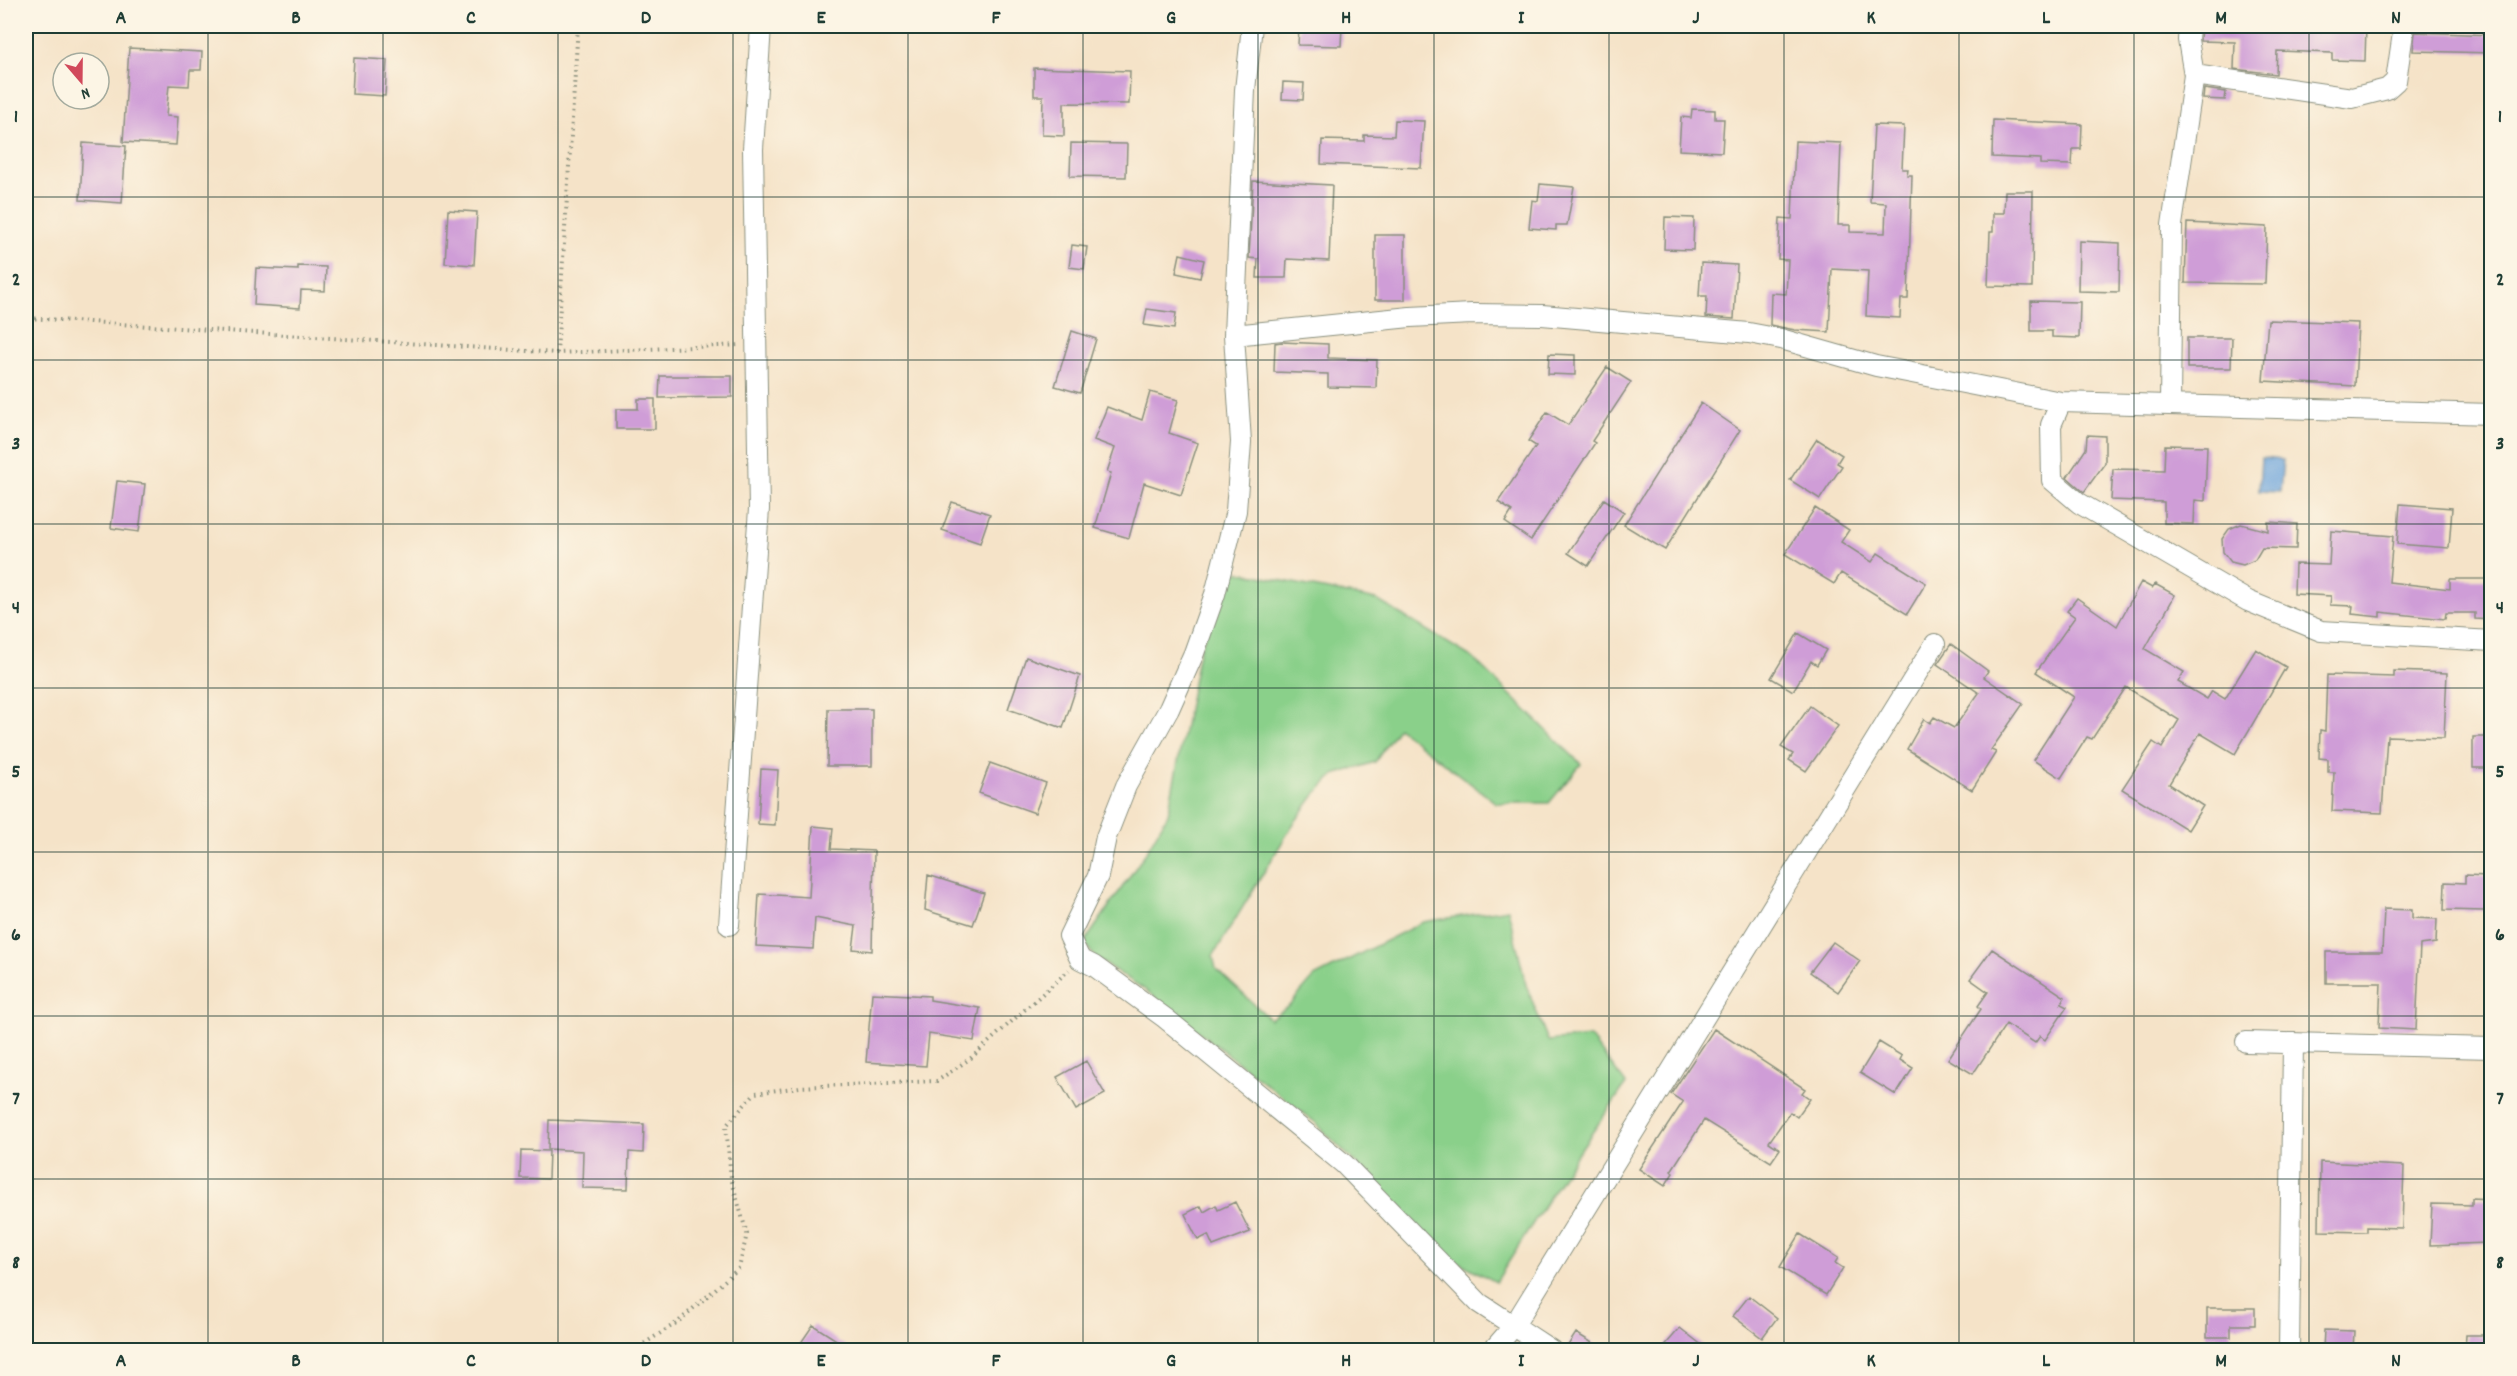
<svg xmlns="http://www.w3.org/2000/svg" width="2517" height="1376" font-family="Dekko,sans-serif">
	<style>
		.green { fill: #8ad08a; stroke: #54865f; stroke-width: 1.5 }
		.water { fill: #6ea5dc; stroke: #467188; stroke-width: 1.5 }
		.building { fill: #cf9dd7 }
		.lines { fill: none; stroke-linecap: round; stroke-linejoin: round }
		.minor-casing { stroke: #8a907e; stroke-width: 22 }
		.path { stroke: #8a907e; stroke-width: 4; stroke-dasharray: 1.5 4.5; stroke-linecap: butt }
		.minor { stroke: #fff; stroke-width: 20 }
		.grid { fill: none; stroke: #1f3d34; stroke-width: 1.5; stroke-opacity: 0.55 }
		.neatline { fill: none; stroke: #1f3d34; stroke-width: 2 }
		.grid-label { font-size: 20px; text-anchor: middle; font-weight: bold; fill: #1f3d34 }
	</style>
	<rect width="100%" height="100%" fill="#fcf5e5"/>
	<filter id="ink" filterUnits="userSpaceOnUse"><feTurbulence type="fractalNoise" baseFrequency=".0167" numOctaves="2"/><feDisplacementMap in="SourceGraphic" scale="12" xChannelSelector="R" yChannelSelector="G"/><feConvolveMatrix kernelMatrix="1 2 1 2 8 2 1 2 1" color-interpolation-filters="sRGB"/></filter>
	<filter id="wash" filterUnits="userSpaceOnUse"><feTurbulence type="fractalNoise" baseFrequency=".008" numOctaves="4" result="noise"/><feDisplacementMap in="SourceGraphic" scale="24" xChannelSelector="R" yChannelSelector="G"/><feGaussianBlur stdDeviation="1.35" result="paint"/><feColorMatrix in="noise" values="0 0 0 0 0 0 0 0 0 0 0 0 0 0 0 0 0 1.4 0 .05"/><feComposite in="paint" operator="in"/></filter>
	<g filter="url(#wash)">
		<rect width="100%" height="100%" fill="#f5e3c8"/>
		<path class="green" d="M1230,570l147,30 96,58 108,106 -32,39h-53l-98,-75 -23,34 -41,13 -20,21 -22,30 -79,130 3,13 54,50 20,-14 24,-28 109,-55 85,-13 18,76 22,56 42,-4 36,47 -57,82 -73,116 -49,-26 -131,-133 -172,-134 -48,-31 -12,-15 61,-89 23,-40 31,-162z"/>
		<path class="water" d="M2261,458l22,2 -3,32 -21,-1z"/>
		<g id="blocks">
			<path class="building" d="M1299,26h43l-1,20 -43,-1z
				M2201,26h165l-1,35 -33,-1v-7l-55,-2 -1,23 -42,-5 1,-27 -35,-1z
				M2415,32l77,3v18l-79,-2z
				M129,48l73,4 -1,18h-11l-1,16 -20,-1 -3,31 12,1 -2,28 -53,-3z
				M354,58l33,2 -2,36 -33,-2z
				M1034,68l96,3 -1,33 -65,-1v33l-22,-1 1,-39h-9z
				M1283,82l21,1 -1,17 -21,-1z
				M2204,89l22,3 -1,8 -22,-1z
				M1692,109l23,1v9h9l-2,33 -43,-2 2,-33 10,1z
				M1395,120l29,1 -3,47 -100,-4 1,-24 42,1v-6l30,1z
				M1993,120l89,4 -1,25h-8l-1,16 -32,-1v-5l-48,-2z
				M1874,125l30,1 -2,43h6l-1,6h5l-4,124h-7l-1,19 -34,-2 2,-45 -36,-2 -3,63 -34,-2 -25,-5 1,-32 15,1 2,-34 -10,-1 2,-41 12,1 3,-78 46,2 -3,82h12v7l35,1 1,-30 -16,-1z
				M83,143l43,3 -4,57 -42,-3z
				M1071,143l56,1 -1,33 -56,-1z
				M1253,181l79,4 -3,76 -42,-2 -1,19h-29l1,-19 -9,-1z
				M1540,184l34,3 -7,38h-11v5l-27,-2 3,-28 6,1z
				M2005,191h28l-1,96 -44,-1 2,-54h3v-19h11z
				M448,210l29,2 -3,53 -29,-2z
				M1665,217l29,1 -1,32 -29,-1z
				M2187,223l80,4 -2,57 -80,-1z
				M1375,235h30v65h-30z
				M2079,241l41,2 -1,49 -41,-1z
				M1072,245l15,2 -3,22 -15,-2z
				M1180,254l24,6 -4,18 -24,-5z
				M1701,263l36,2 -3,54 -28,-2 1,-21h-8z
				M298,266l28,1 -1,24 -24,-1 -1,18 -46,-3 2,-37 42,2z
				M2031,301l49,1 -1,36 -27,-1v-6h-21z
				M1147,309l29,4 -2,16 -30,-4z
				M2268,320l90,3 -3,63 -92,-5z
				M1072,331l24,8 -16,54 -25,-7z
				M2187,338h45l-1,30h-44z
				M1281,342l47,2v14l49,2 -1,28 -48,-1v-13l-54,-2 1,-29z
				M1549,354l26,1v20l-27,-1z
				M1607,367l24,15 -39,59 3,2 -64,97 -26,-18 7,-11 -14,-9 38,-56 -8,-5 19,-29 21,13z
				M660,376h72v21l-73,1z
				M1150,392l28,8 -9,33 29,10 -17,52 -37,-12 -15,55 -34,-10 16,-55 -4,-1 8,-24 -21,-8 13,-33 35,13z
				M638,399h17v30h-39v-20h22z
				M1701,403l39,27 -75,120 -41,-25z
				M2087,435l18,1v27l-21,29 -17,-15 19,-28z
				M1817,439l25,16 -5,8 5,3 -22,33 -30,-19z
				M2165,445l42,1 -2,55 -10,-1 -1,24 -30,-1v-21l-53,-2 2,-31 51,1z
				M117,481l28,3 -6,48 -28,-4z
				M1604,499l20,13 -36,54 -20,-13z
				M952,502l38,12 -10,29 -38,-13z
				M2400,504l52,4 -3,40 -52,-4z
				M1815,508l34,22 -8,12 31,20 6,-9 48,30 -19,31 -66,-41 -7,11 -49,-30z
				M2268,522l29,2 -1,25 -34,-1 -7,12 -12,5 -12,-3 -8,-10 -1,-13 7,-10 12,-5 27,7z
				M2331,531l62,5 -4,46 61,7v-10h42v41l-17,-1v-6h-29l-1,6 -65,-7v5l-28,-3 1,-8 -23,-1 1,-9 -37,-2 1,-30 34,1z
				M2141,582l11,6 3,-4 20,11 -30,54 39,23 -6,10 29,17 5,-8 13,8 31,-50 30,18 -51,87 -35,-21 -31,51 34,22 -15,24 -66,-41 31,-47 9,6 17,-28 -53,-33 -34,52 -5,-2 -26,41 -28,-18 41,-63 -38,-25 39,-55 -8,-6 10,-13 40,28z
				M1798,633l28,17 -9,15 -6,-4 -18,30 -22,-13z
				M1951,644l37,27 -4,6 39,27 -32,46 5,2 -24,38 -65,-41 17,-30 6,4 4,-6 20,11 25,-35 -42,-29z
				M1026,657l54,19 -17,52 -55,-19z
				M2394,671l53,2 -3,65 -57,-2 -5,77 -50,-2 2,-39h-6v-13l-9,-1 1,-28 5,1 2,-56 67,2z
				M1810,706l28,20 -32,45 -17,-11 4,-6 -12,-7z
				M828,709h44v57h-45z
				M2473,737h19v31h-19z
				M990,763l56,20 -11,30 -56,-20z
				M761,769l17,1 -3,55 -17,-1z
				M813,826l20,2 -2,21 43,2 -2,100 -19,-2 3,-23 -41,-8 -2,31 -57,-3 3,-52 50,3z
				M928,875l56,18 -11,32 -48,-15z
				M2465,875l22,1 -2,35 -41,-1 1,-28 20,1z
				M2384,909l28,1v8l25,1 -1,24 -16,2 -4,85 -37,-2 2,-45h-55v-31h56z
				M1833,942l27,19 -22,31 -28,-20z
				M1992,949l73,48 -4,7 6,3 -22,33 -5,-4 -5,7 -29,-19 -33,50 -25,-15 33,-50 -3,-3 10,-14 -18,-13z
				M872,993l58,3v4l50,8 -6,33 -45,-7 -3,32 -60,-4z
				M1714,1029l91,60 -3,4 8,6 -13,18 -7,-5 -21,30 11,7 -9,13 -67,-42 -33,51 2,2 -8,13 -26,-17 44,-67 -12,-8z
				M1879,1042l23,14 -2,4 13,8 -17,27 -36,-22z
				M1086,1061l19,33 -29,16 -19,-33z
				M549,1120l95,4 -1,29 -14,-1 -1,37 -46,-1 1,-37 -35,-2z
				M521,1150l28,1 -1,28 -28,-1z
				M2320,1162l84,4 -2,62 -35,-1v5l-48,-1z
				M2472,1198l18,1 -1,44 -59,2 2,-41 40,1z
				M1235,1202l15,30 -37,14 -5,-11 -10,5 -13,-26 16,-8 3,6 12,-7 2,5z
				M1800,1234l38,24 -3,5 8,5 -17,27 -46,-28z
				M1749,1296l28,22 -15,20 -29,-22z
				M2207,1308h48v17h-24v12h-24z
				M813,1325l39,25h-56z
				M1680,1328l28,22h-47z
				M2324,1330l30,1 -1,19h-30z
				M1576,1333l28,17h-39z
				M2466,1335h21l-1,15h-21z"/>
		</g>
	</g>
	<g filter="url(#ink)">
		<use href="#blocks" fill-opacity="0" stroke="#8a907e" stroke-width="1.5"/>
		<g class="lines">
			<g class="minor-casing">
				<path id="minor" d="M1252,26l-7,64 -11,245 7,107 -5,69 -21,83 -21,59 -25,56 -43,77 -20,51 -8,39 -29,60 11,23 14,7 71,52 179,146 135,139 72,47
					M2194,75l158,23 35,-9 9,-8 8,-55
					M1234,335l176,-18 62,-3 70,1 207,18 32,6 95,27 185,36 431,12
					M2061,402l-10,23 1,55 27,23 169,98 73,30 171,10
					M2170,405l2,-180 22,-150 -6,-35 1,-14
					M729,925l30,-416 -6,-360 8,-123
					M2246,1042l246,6
					M1493,1350l20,-23 422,-683
					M2289,1350l4,-307"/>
			</g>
			<path class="path" d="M29,318l528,35 183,-8
				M557,353l21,-327
				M634,1350l44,-28 61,-54 8,-34 -16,-56 -5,-52 29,-33 45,-6 137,-6 34,-23 98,-88"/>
			<use href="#minor" class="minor"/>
		</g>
	</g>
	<path class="grid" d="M208,26v1324M383,26v1324M558,26v1324M733,26v1324M908,26v1324M1083,26v1324M1258,26v1324M1434,26v1324M1609,26v1324M1784,26v1324M1959,26v1324M2134,26v1324M2309,26v1324M26,197h2466M26,360h2466M26,524h2466M26,688h2466M26,852h2466M26,1016h2466M26,1179h2466"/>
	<rect width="2517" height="1376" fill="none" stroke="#fcf5e5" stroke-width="66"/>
	<g transform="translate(81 81) rotate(160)"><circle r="28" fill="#fcf5e5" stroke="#a4ab9e" stroke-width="1.5"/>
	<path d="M0-4.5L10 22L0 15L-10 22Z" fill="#d1495b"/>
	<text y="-9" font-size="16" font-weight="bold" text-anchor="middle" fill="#1f3d34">N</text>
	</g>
	<rect x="33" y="33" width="2451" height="1310" class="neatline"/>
	<g class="grid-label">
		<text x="121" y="23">A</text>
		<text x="296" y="23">B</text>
		<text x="471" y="23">C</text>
		<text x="646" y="23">D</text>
		<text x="821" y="23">E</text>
		<text x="996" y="23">F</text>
		<text x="1171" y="23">G</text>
		<text x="1346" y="23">H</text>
		<text x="1521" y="23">I</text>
		<text x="1696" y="23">J</text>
		<text x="1871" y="23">K</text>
		<text x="2046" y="23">L</text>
		<text x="2221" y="23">M</text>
		<text x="2396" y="23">N</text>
		<text x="16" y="122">1</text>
		<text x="2500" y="122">1</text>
		<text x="16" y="285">2</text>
		<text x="2500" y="285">2</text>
		<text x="16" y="449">3</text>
		<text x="2500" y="449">3</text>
		<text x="16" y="613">4</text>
		<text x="2500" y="613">4</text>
		<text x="16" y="777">5</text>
		<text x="2500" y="777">5</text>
		<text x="16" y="940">6</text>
		<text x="2500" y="940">6</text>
		<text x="16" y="1104">7</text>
		<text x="2500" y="1104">7</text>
		<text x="16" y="1268">8</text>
		<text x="2500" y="1268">8</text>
		<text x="121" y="1366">A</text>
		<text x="296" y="1366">B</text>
		<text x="471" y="1366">C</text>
		<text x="646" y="1366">D</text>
		<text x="821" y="1366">E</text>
		<text x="996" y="1366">F</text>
		<text x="1171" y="1366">G</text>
		<text x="1346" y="1366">H</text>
		<text x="1521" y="1366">I</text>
		<text x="1696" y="1366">J</text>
		<text x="1871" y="1366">K</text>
		<text x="2046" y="1366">L</text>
		<text x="2221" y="1366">M</text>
		<text x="2396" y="1366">N</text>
	</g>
</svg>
